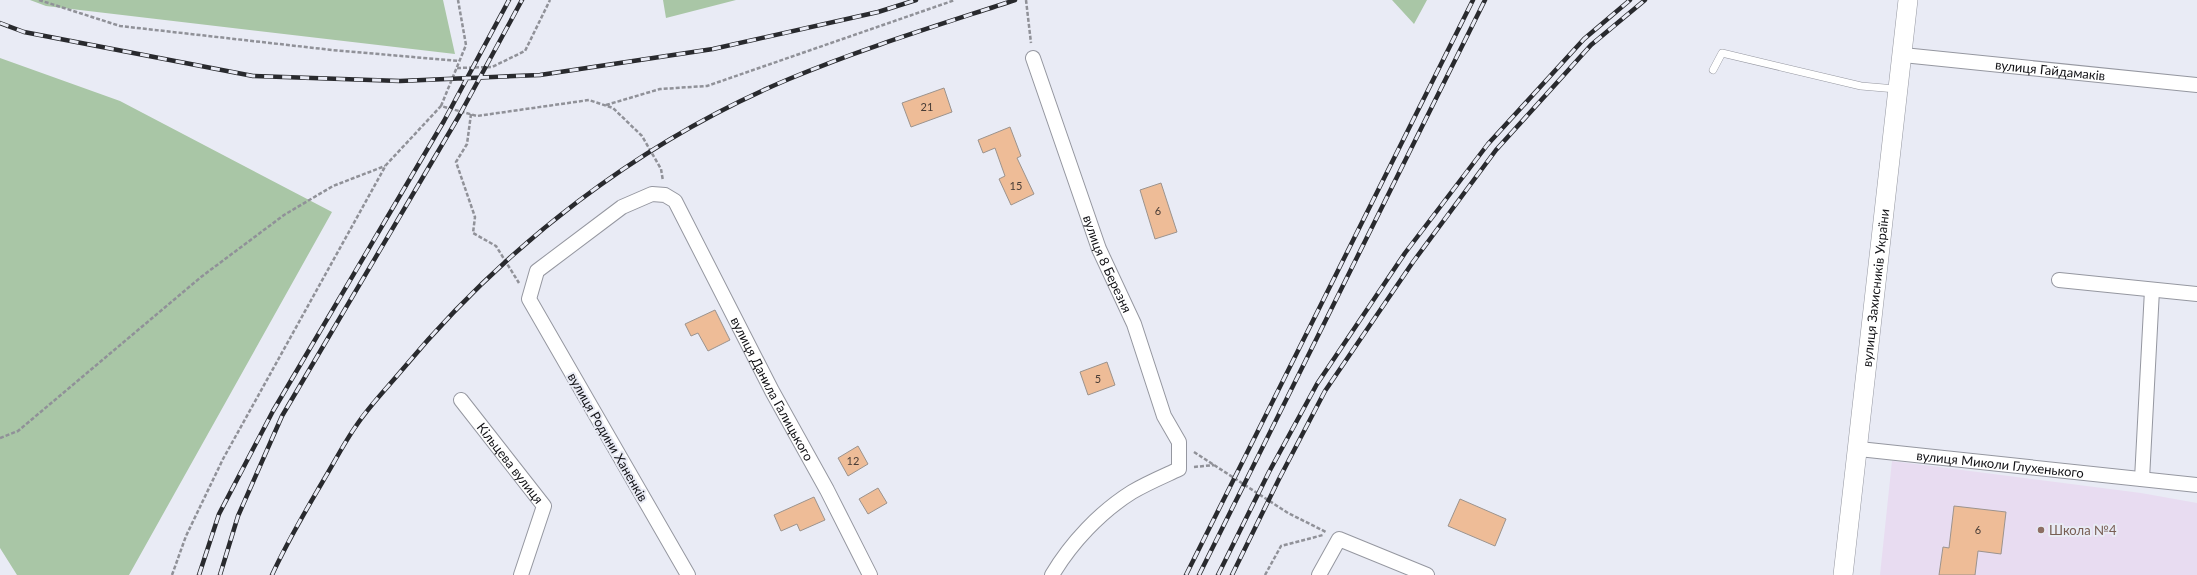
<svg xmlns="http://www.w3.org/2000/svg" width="2197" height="575" font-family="Lato,sans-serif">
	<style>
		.education { fill: #e8dcf1 }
		.green { fill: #a9c6a6 }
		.building { fill: #eebc97; stroke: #9c938d }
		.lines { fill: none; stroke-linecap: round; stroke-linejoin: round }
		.service-casing { stroke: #9597a0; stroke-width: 8 }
		.minor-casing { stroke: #9597a0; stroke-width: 16 }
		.secondary-casing { stroke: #9597a0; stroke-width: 20 }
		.path { stroke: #909198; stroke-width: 2.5; stroke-dasharray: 4 2; stroke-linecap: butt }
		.service { stroke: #fff; stroke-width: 7 }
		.minor { stroke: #fff; stroke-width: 14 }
		.secondary { stroke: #fff; stroke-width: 19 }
		.rail-casing { stroke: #292a2e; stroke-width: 4.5 }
		.rail { stroke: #e9ebf5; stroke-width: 3; stroke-dasharray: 9; stroke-linecap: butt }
		.education-dot { fill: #8d6e63; stroke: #e9ebf5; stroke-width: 1.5 }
		.labels { text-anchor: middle; stroke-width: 4; stroke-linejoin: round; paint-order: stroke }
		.number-label { font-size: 11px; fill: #483c36 }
		.street-label { font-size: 13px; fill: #111115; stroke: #e9ebf5 }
		.education-label { font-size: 13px; fill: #785e54; stroke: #e9ebf5; text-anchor: start }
	</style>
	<rect width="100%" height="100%" fill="#e9ebf5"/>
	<path class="education" d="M1892,461l249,32 56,10v72h-317z"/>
	<path class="green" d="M30,0h413l12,54 -409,-48z
		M663,0h73l-70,18z
		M1392,0h35l-13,24z
		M0,58l120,43 212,111 -203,363h-112l-17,-27z"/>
	<path class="building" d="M944,88l8,24 -41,15 -9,-24z
		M1010,127l11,29 -4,2 17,36 -23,11 -12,-26 6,-3 -10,-28 -12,5 -5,-13z
		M1161,183l16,49 -22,7 -15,-49z
		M715,310l15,30 -22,11 -10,-18 -7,3 -6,-12z
		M1107,362l8,23 -27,10 -8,-23z
		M858,446l10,18 -20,12 -10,-18z
		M878,488l9,15 -19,11 -9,-15z
		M814,497l11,23 -25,11 -3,-7 -16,7 -7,-16z
		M1460,499l46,20 -11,27 -47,-20z
		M1954,506l52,6 -5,42 -23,-3 -3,24h-36l4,-28 6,1z"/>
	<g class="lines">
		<g class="service-casing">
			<path id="service" d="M1713,70l9,-17 139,33 35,3"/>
		</g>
		<g class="minor-casing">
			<g id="minor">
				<path id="s1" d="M1903,55l294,30"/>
				<path id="s2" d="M1033,58l66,191 35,75 30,92 15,26v27c-15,7 -32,14 -47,23 -32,20 -61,51 -80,83"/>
				<path d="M2059,280l138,14"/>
				<path id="s3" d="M461,400l83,106 -23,69"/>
				<path id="s4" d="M1859,449l338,36"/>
				<path d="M2142,479l10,-189"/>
				<path id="s5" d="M688,575l-159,-276 8,-28 85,-64 30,-13 13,1 10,6 97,190 55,99 43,85"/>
				<path d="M1319,575l20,-36 88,36"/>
			</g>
		</g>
		<g class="secondary-casing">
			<g id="secondary">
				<path id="s6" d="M1843,575l65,-575"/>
			</g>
		</g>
		<path class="path" d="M39,0l81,26 212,24 127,11
			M1026,0l5,43
			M457,68l35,-1 33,-16 25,-51
			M606,105l54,-16 47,-3 248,-86
			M441,106l25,-61 -8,-45
			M471,114l-4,30 -11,18 19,55 -2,16 23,13 23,37
			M0,438l18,-7 183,-154 83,-62 49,-29 52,-20
			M1194,452l94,61 38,19
			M1194,467l20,-2
			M172,575l14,-39 37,-77 163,-294 55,-59 36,10 112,-16 24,8 29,28 19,33 2,12
			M1265,575l16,-29 42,-11"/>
		<use href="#service" class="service"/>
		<use href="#minor" class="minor"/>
		<use href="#secondary" class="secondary"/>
		<g class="rail-casing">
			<path id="rail" d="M0,23l24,9 229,44 147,5 140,-6 173,-26 165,-37 38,-12
				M199,575l20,-61 54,-103 171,-290 65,-121
				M220,575l18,-59 44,-100 177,-300 63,-116
				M272,575c15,-33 33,-63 51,-94 11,-18 21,-38 33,-55 13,-20 31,-38 46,-56 104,-125 237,-228 387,-291 74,-31 150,-54 226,-79
				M1186,575l287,-575
				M1199,575l286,-575
				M1218,575l51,-103 48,-88 88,-131 83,-109 96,-105 46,-39
				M1232,575l47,-96 46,-88 88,-129 83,-112 95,-105 54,-45"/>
		</g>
		<use href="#rail" class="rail"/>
	</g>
	<circle class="education-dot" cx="2041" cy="530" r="4"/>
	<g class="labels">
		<g class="number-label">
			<text x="927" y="111">21</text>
			<text x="1016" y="190">15</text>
			<text x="1158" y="215">6</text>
			<text x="1098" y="383">5</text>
			<text x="853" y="465">12</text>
			<text x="1978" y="534">6</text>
		</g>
		<g class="street-label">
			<text dy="5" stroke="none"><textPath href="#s1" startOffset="148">вулиця Гайдамаків</textPath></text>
			<text dy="5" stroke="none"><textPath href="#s2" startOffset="219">вулиця 8 Березня</textPath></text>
			<text dy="5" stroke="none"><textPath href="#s6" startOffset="289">вулиця Захисників України</textPath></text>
			<text dy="5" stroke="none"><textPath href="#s5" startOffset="723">вулиця Данила Галицького</textPath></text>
			<text transform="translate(608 437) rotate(60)" y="5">вулиця Родини Ханенків</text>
			<text dy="5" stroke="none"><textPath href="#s3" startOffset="80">Кільцева вулиця</textPath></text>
			<text dy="5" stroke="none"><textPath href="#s4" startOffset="142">вулиця Миколи Глухенького</textPath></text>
		</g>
		<g class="education-label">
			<text x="2049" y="535">Школа №4</text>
		</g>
	</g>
</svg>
